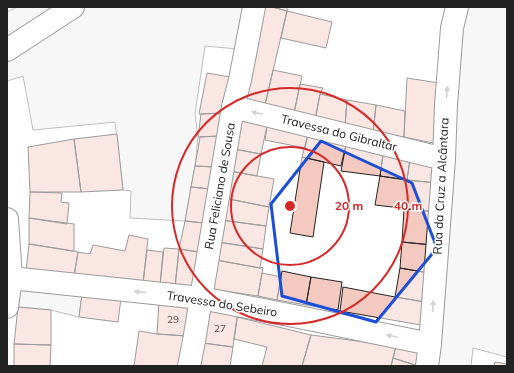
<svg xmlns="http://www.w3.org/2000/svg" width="514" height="373" font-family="Mulish,sans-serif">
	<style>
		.green { fill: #eee; stroke: #6f6f6f }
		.building { fill: #f3c9c0; stroke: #222 }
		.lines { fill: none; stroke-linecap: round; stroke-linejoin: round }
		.minor-casing { stroke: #222; stroke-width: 24 }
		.minor { stroke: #fff; stroke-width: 22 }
		.oneway { fill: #9c9c9c }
		.marked { fill: none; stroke: #1d4ed8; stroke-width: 3; stroke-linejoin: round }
		.ring { fill: none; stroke: #d62828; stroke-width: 2 }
		.labels { text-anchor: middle; stroke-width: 3; stroke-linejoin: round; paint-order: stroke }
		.number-label { font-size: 10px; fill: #564c4a }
		.street-label { font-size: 12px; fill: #222; stroke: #fff }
		.centre { fill: #d62828; stroke: #fff; stroke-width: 2 }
		.ring-label { font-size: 12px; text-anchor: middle; font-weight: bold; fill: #d62828; stroke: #fff; stroke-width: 3; stroke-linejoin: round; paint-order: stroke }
	</style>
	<rect width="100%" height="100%" fill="#fff"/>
	<path class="green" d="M17,7h230l-9,42 -33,-3 -10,68 3,23 -3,29 -10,55 -55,-3 1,-27 -8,-1 -8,-68 -82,8 -10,-54 -16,5v-69z
		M464,7h43v350l-34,-9 -2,18h-35z
		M19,290l63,4 -3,23 -28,-7 -33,-3z"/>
	<path class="building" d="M259,7h13l15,4 -22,94 -24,-5z
		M272,7h15v4z
		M287,11l45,11 -6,26 -45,-10z
		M273,70l29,6 -8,37 -29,-8z
		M207,73l23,4 -6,36 -25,1z
		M407,78l32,5 -1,61 -34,-7z
		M300,84l23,4 -3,6 -5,26 -21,-7z
		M320,94l27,6 -2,26 -30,-6z
		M347,100l29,5 -3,28 -28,-7z
		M376,105l29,6 -1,26 -31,-4z
		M224,113l-5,23 -21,1 3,-23z
		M239,114l29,7 -7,33 -27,-5z
		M268,121l41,9 -4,18 -40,-8z
		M309,130l38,10 -6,26 -39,-9z
		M117,134l6,56 -42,2 -7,-53z
		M219,136l-4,31 -20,-1 5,-29z
		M74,139l7,53h-51l-2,-45z
		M347,140l37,8 -4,28 -39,-5z
		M384,148l27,4 -4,28 -27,-4z
		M234,149l27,5 -4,22 -27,-5z
		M411,152l28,8 -2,23 -30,-3z
		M302,157l22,5 -11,75 -23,-4z
		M195,166l20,1 -5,22 -19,-2z
		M230,171l44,8 -5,28 -45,-9z
		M380,176l27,4 30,3 -1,29 -61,-7z
		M191,187l19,2 -6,34 -19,-2z
		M30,192l32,1 -1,9 8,1 -2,21 -38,-6z
		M224,198l45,9 -3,19 -45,-6z
		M404,209l32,3 -4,33 -30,-3z
		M29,218l45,6v27l-45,-7z
		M221,220l45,6 -3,23 -45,-7z
		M185,221l19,2 -5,29 -20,-3z
		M129,235l19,4 -5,44 -69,-7 4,-24 12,2 3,-9 32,6z
		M218,242l45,7 -3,19 -44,-8z
		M402,242l30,3 -3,28 -29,-5z
		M29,244l49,8 -4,24 -48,-6z
		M164,248l15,1 -4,38 -15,-2z
		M179,249l20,3 -7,37 -17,-2z
		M147,250l16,2 -3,33 -17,-2z
		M216,260l44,8 3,-1 -5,29 -47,-7z
		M400,268l29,5 -4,29 -30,-5z
		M282,271l29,6 -5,28 -29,-5z
		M262,273l19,4 -4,23 -19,-4z
		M311,277l31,5 -4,28 -32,-5z
		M343,287l52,10 30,5 -4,23 -81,-14z
		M82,294l39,4 -3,24 -39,-5z
		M159,302l30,2 -2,32 -30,-2z
		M18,307l33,3v35l-37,-1z
		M208,307l30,5 -5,35 -30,-4z
		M237,317l74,18 -9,31h-40l5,-19 -33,-8z
		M139,331l18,3 30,2 -9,30h-44z
		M311,335l85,11 -5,20h-89z
		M203,343l30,4 -3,19h-30z
		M14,344l37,1 -1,21h-36z
		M396,346l24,5 -2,15 -25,-8z
		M393,358l25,8h-27z
		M495,362l12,2v2h-13z"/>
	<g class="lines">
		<g class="minor-casing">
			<path id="minor" d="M7,50l66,-43
				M233,107l211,52
				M7,219l4,59 -4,29
				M11,278l190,20 108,21 121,25
				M189,366l5,-25 7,-43 32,-191 7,-27 14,-73
				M427,366l3,-22 14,-185 2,-54 6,-77 5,-21"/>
		</g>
		<use href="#minor" class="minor"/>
	</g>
	<defs><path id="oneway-solid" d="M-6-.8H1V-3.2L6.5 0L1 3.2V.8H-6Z"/></defs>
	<g class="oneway">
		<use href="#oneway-solid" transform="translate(447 92) rotate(-86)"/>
		<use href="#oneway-solid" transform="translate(257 113) rotate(-166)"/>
		<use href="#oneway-solid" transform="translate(140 292) rotate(-174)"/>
		<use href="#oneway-solid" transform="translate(433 306) rotate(-85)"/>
		<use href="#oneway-solid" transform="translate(392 336) rotate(-168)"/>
	</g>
	<path d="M0 0H514V373H0ZM321,141l91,42 25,65 -61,74 -94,-26 -11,-92z" fill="#fff" fill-opacity=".55" fill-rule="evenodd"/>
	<path class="marked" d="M321,141l91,42 25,65 -61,74 -94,-26 -11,-92z"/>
	<g class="ring">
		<circle cx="290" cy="206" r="59"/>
		<circle cx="290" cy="206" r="118"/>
	</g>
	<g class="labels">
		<g class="number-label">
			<text x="173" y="323">29</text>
			<text x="220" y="332">27</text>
		</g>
		<g class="street-label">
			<text transform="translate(339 133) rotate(14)" y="4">Travessa do Gibraltar</text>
			<text transform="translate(220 186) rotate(-80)" y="4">Rua Feliciano de Sousa</text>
			<text transform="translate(441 186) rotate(-87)" y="4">Rua da Cruz a Alcântara</text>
			<text transform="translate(222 304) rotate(9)" y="4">Travessa do Sebeiro</text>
		</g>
	</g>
	<circle cx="290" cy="206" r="6" class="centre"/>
	<g class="ring-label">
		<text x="349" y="210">20 m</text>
		<text x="408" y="210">40 m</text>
	</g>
	<rect width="514" height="373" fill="none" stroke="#222222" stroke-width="16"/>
</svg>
